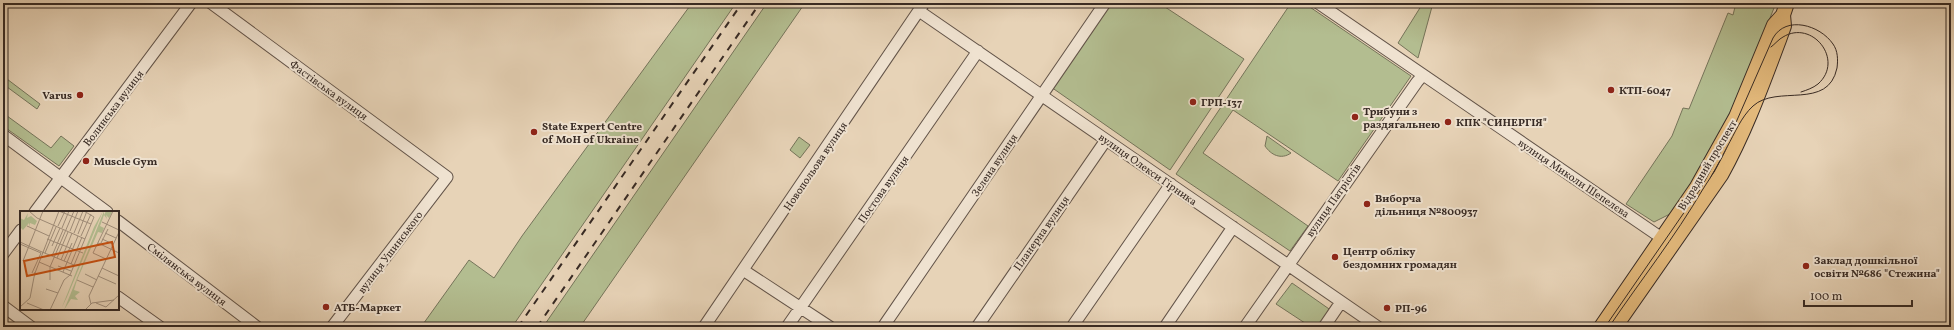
<svg xmlns="http://www.w3.org/2000/svg" width="1954" height="330" font-family="Vollkorn,serif">
	<style>
		.green { fill: #b3bd90; stroke: #75745a }
		.lines { fill: none; stroke-linecap: round; stroke-linejoin: round }
		.minor-casing { stroke: #635449; stroke-width: 13 }
		.major-casing { stroke: #372a24; stroke-width: 16 }
		.minor { stroke: #efe2d0; stroke-width: 11 }
		.major { stroke: #e4ba7c; stroke-width: 14 }
		.tram { stroke: #372a24; stroke-width: 1 }
		.rail { stroke: #372a24; stroke-width: 2; stroke-dasharray: 7 7; stroke-linecap: butt }
		.poi-dot { fill: #8f2418; stroke: #efe2d0; stroke-width: 1.5 }
		.labels { text-anchor: middle; stroke-width: 4; stroke-linejoin: round; paint-order: stroke }
		.street-label { font-size: 11px; fill: #372a24; stroke: #efe2d0 }
		.poi-label { font-size: 11px; font-weight: bold; fill: #372a24; stroke: #efe2d0; text-anchor: start }
		.inset-road { fill: none; stroke: #a18f7c; stroke-width: 1 }
		.view { fill: #c55011; fill-opacity: 0.15; stroke: #c55011; stroke-width: 2 }
		.inset-edge { fill: none; stroke: #372a24; stroke-width: 2 }
	</style>
	<rect width="100%" height="100%" fill="#e7d3b7"/>
	<filter id="stains"><feTurbulence type="fractalNoise" baseFrequency=".005" numOctaves="4"/><feColorMatrix values="0 0 0 0 .2 0 0 0 0 .09 0 0 0 0 .02 0 0 0 .5 -.17"/></filter>
	<radialGradient id="worn" r=".72"><stop offset=".6" stop-color="#630" stop-opacity="0"/><stop offset="1" stop-color="#630" stop-opacity=".3"/></radialGradient>
	<path class="green" d="M692,3h44l-224,324h-91l48,-67 25,18 28,-42z
		M767,3h38l-225,324h-37z
		M1108,3h51l85,56 -74,111 -119,-83z
		M1291,3h13l107,73 -73,105 -105,-71 -30,43 105,73 -18,25 -114,-77z
		M1423,3h10l-15,55 -20,-15z
		M1736,3h40l-46,115 -37,67 -19,27 -20,10 -28,-18 46,-68 11,-28 6,1 39,-96 5,2z
		M3,76l37,28 -3,5 -34,-25z
		M3,113l48,35 10,-12 13,10 -15,20 -56,-40z
		M1267,136l24,17c-10,7 -20,2 -26,-7z
		M799,137l11,8 -10,13 -10,-8z
		M1292,283l40,28 -10,16h-11l-35,-23z"/>
	<g class="lines">
		<g class="minor-casing">
			<path id="minor" d="M211,3l236,174 -115,150
				M1318,3l351,240
				M919,11l459,316
				M3,135l104,77
				M35,212l156,-209
				M118,221l139,106
				M3,254l18,-24
				M743,270l87,57
				M118,297l42,30
				M3,306l28,21
				M704,327l220,-324
				M787,327l191,-276
				M883,327l222,-324
				M977,327l129,-187
				M1072,327l99,-143
				M1165,327l68,-100
				M1245,327l172,-245 6,-7
				M1324,327l17,-25"/>
		</g>
		<g class="major-casing">
			<path id="major" d="M1601,327l96,-140 39,-70 38,-92 9,-10 4,-12
				M1615,327l106,-152c24,-43 41,-90 58,-135l5,-14 -1,-11"/>
		</g>
		<use href="#minor" class="minor"/>
		<use href="#major" class="major"/>
		<path class="tram" d="M1771,47c4,-3 8,-8 12,-10 29,-18 62,23 35,47 -5,4 -11,6 -17,8
			M1605,327l96,-139 33,-61 39,-89c13,-23 47,-13 60,6 5,7 5,16 4,24 -9,43 -60,16 -84,38 -12,11 -18,27 -26,41 -7,14 -15,29 -24,42 -28,48 -63,92 -94,138"/>
		<path class="rail" d="M518,327l224,-324
			M537,327l223,-324"/>
	</g>
	<g class="poi-dot">
		<circle cx="1611" cy="90" r="4"/>
		<circle cx="80" cy="95" r="4"/>
		<circle cx="1193" cy="102" r="4"/>
		<circle cx="1355" cy="117" r="4"/>
		<circle cx="1448" cy="122" r="4"/>
		<circle cx="534" cy="132" r="4"/>
		<circle cx="86" cy="161" r="4"/>
		<circle cx="1367" cy="204" r="4"/>
		<circle cx="1335" cy="257" r="4"/>
		<circle cx="1806" cy="266" r="4"/>
		<circle cx="326" cy="307" r="4"/>
		<circle cx="1387" cy="308" r="4"/>
	</g>
	<g class="labels">
		<g class="street-label">
			<text transform="translate(329 90) rotate(36)" y="4">Фастівська вулиця</text>
			<text transform="translate(113 108) rotate(-53)" y="4">Волинська вулиця</text>
			<text transform="translate(994 165) rotate(-56)" y="4">Зелена вулиця</text>
			<text transform="translate(1707 165) rotate(-59)" y="4">Відрадний проспект</text>
			<text transform="translate(815 166) rotate(-56)" y="4">Новопольова вулиця</text>
			<text transform="translate(1148 169) rotate(35)" y="4">вулиця Олекси Гірника</text>
			<text transform="translate(1574 178) rotate(34)" y="4">вулиця Миколи Шепелєва</text>
			<text transform="translate(883 189) rotate(-55)" y="4">Постова вулиця</text>
			<text transform="translate(1333 200) rotate(-55)" y="4">вулиця Патріотів</text>
			<text transform="translate(1041 233) rotate(-55)" y="4">Планерна вулиця</text>
			<text transform="translate(390 252) rotate(-53)" y="4">вулиця Ушинського</text>
			<text transform="translate(187 274) rotate(37)" y="4">Смілянська вулиця</text>
		</g>
		<g class="poi-label">
			<text x="1619" y="94">КТП-6047</text>
			<text x="72" y="99" text-anchor="end">Varus</text>
			<text x="1201" y="106">ГРП-137</text>
			<text x="1363" y="115">Трибуни з<tspan x="1363" dy="13">раздягальнею</tspan></text>
			<text x="1456" y="126">КПК "СИНЕРГІЯ"</text>
			<text x="542" y="130">State Expert Centre<tspan x="542" dy="13">of MoH of Ukraine</tspan></text>
			<text x="94" y="165">Muscle Gym</text>
			<text x="1375" y="202">Виборча<tspan x="1375" dy="13">дільниця №800937</tspan></text>
			<text x="1343" y="255">Центр обліку<tspan x="1343" dy="13">бездомних громадян</tspan></text>
			<text x="1814" y="264">Заклад дошкільної<tspan x="1814" dy="13">освіти №686 "Стежина"</tspan></text>
			<text x="334" y="311">АТБ-Маркет</text>
			<text x="1395" y="312">РП-96</text>
		</g>
	</g>
	<g transform="translate(20 211)">
		<rect width="99" height="99" fill="#e7d3b7"/>
		<path d="M83,0l-36,86 -5,10 32,-80zM84,0v4l2,-4 6,1 -3,6 -3,-3 1,4 -3,-4 -4,11 4,2 -2,5 -4,-1 -21,48 -3,10 6,2 -5,4 3,4 -7,-1 -7,11zM8,2l-1,5 4,-2 6,5 -2,4 -5,-2 -1,4v-4l-6,7 -3,-3v-9l4,2z" fill="#b3bd90"/>
		<path class="inset-road" d="M9,0l8,7 48,21M39,0l32,13M82,11l17,8M7,15l22,10M38,15l7,-15M42,17l7,-17M50,20l8,-20M54,22l9,-22M85,22l11,5M58,23l9,-23M61,25l10,-22M27,28l36,14M82,28l11,5M0,31l22,10M78,32l21,10M0,33l21,9 -9,20M80,34l8,-16M32,35l8,-18M22,41l32,13M25,42l11,-26M32,45l11,-26M37,47l11,-26M86,48l-13,-6 20,-42M41,49l11,-27M3,50l20,-50M44,50l8,-18M19,51l33,14M51,53l11,-27M38,55l13,5M82,57l17,8M43,61l15,-36M15,62l24,-62M65,63l12,6M78,65l18,8M30,69v-13l24,-56M57,69l16,7M26,78l12,4M7,92l17,7M76,92l10,4 13,-12M71,93l-2,-8 30,-64M0,96l10,-9 5,-26M30,99l14,-30 6,-5 24,-58 -10,-6M65,99l7,-7 22,-3"/>
		<path class="view" d="M92,31l3,15 -88,19 -3,-15z"/>
		<rect width="99" height="99" class="inset-edge"/>
	</g>
	<rect width="1954" height="330" fill="none" stroke="#e7d3b7" stroke-width="16"/>
	<rect x="4" y="4" width="1946" height="322" fill="none" stroke="#372a24" stroke-width="2"/>
	<rect x="8" y="8" width="1938" height="314" fill="none" stroke="#372a24"/>
	<path d="M1804 300v6h108v-6" fill="none" stroke="#372a24" stroke-width="2"/>
	<text x="1810" y="300" font-size="12" fill="#372a24" stroke="#efe2d0" stroke-width="3" paint-order="stroke">100 m</text>
	<rect width="100%" height="100%" filter="url(#stains)"/>
	<rect width="100%" height="100%" fill="url(#worn)"/>
</svg>
